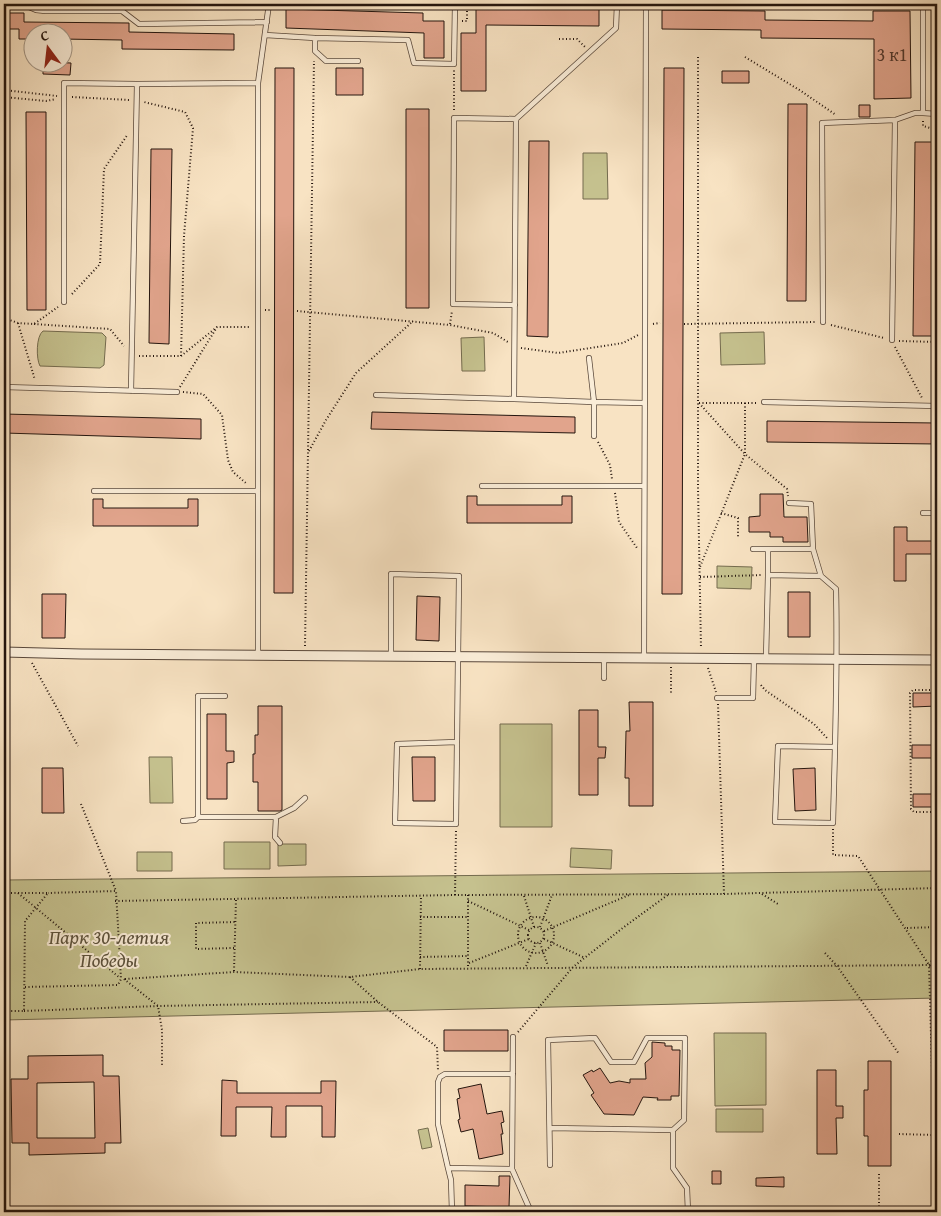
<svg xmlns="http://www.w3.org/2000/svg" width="941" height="1216" font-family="'Gentium Book Plus',serif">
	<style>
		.green { fill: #c5c18e; stroke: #746b4e }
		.building { fill: #e1a48c; stroke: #24150e; fill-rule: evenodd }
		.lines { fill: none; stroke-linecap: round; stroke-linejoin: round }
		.service-casing { stroke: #59483b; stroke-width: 6 }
		.minor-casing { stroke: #59483b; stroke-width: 11 }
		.path { stroke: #24150e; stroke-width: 2; stroke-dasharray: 1 2.5; stroke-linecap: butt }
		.service { stroke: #faedd8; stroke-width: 4.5 }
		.minor { stroke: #faedd8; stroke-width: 9 }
		.labels { text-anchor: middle; stroke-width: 4; stroke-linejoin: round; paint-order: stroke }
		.number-label { font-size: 18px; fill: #53392e }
		.park-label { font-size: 20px; font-style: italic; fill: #5c513b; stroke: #faedd8 }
	</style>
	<rect width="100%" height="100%" fill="#f8e3c3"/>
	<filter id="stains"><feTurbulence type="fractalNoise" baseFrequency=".004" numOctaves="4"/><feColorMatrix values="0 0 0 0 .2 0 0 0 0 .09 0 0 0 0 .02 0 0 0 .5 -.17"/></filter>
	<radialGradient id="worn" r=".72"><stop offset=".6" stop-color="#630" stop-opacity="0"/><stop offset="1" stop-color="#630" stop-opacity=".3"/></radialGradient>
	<path class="green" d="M583,153h24l1,46h-25z
		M43,331l59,2 4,4 -2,28 -4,3 -60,-2c-4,-7 -4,-30 3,-35z
		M764,332l1,32 -44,1 -1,-32z
		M484,337l1,34h-23l-1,-33z
		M717,566l35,1 -1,22 -34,-1z
		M500,724h52v103h-52z
		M149,757h23l1,46h-23z
		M224,842h46v27h-46z
		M278,844h28v21l-28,1z
		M571,848l41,2 -1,19 -41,-2z
		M137,852h35v19h-35z
		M937,871v127l-933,22v-140z
		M714,1033h52v72l-51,1z
		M716,1109h47v23h-47z
		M428,1128l4,19 -10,2 -4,-19z"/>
	<path class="building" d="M476,6l123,1v19l-113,-1v66h-25v-58h15z
		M286,9l137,4v8h21v37h-20v-25l-138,-5z
		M662,10l103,1v9l108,1v-10h37l1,87 -37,1v-60l-113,-1v-8l-99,-1z
		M4,13h20v9l105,1v9l105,2v16l-112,-1v-9l-60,-1v-7h-30v7h-13v-10h-15z
		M43,62l28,1 -1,12 -27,-1z
		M275,68h19l-1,525h-19z
		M336,68h27v27h-27z
		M664,68h20l-2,526h-20z
		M722,71h27v12h-27z
		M788,104h19l-1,197h-19z
		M859,105h11v12h-11z
		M406,109h23v199h-23z
		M26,112h20v198h-19z
		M529,141h20l-1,196 -21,-1z
		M915,142h22l-2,194h-22z
		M151,149h21l-3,195 -20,-1z
		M372,412l203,5v16l-204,-4z
		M4,414l197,5v20l-197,-6z
		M767,421l170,2v21l-170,-2z
		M760,494h23l1,23h23l1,25h-25v-5h-13v-5h-21v-15l11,-1z
		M467,496h10v9h85v-9h10v27h-105z
		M93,499h10v9h85v-9h10v27h-105z
		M894,527h13v14h30v13h-31v27h-12z
		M788,592h22v45h-22z
		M42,594h24l-1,44h-23z
		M417,596l23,1 -1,44 -23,-1z
		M913,693h24v13l-24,1z
		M629,702h24v104h-24v-28h-4l1,-47h4z
		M258,706h24v104l-2,1h-22v-29h-5v-28h2v-19h3z
		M579,710h19v37h8l-1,11h-7v37h-19z
		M207,714h19v37h8v11l-7,1v36h-20z
		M912,745h25v13h-25z
		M412,757h23v44h-22z
		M42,768h21l1,45h-22z
		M815,768l1,42 -21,1 -2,-42z
		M913,794h24v13h-24z
		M444,1030h64v21h-64z
		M652,1042l13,1v3h7v4h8l-1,46h-8v4h-14l1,-2 -15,-1 -9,18 -30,-1 -13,-19 3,-2 -11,-18 9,-5 1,2 7,-4 10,15 9,-2 11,2v-4h16l-1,-16 7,-6z
		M103,1055v21h16l2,67h-16v10l-76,2v-12h-17l-1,-64h17v-23zM94,1082l1,56h-58v-55z
		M868,1061h23v105h-23v-30h-4v-46h4z
		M817,1070h19v36h7v12h-7l1,36h-20z
		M222,1080l15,1v12h84v-12h15l-1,56h-13v-31h-36v31h-15l1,-30h-36v29h-15z
		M481,1084l6,30 15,-3 2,11 -3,1 2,11h-2l2,20 -24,5 -6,-30 -12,3 -3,-12 2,-1 -3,-20 3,-1 -2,-9z
		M712,1171h9v13h-9z
		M499,1176h11l-1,31 -44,-1v-21l34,1z
		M784,1177v10l-28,-1v-8z"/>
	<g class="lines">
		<g class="service-casing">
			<path id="service" d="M22,4l14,6 9,1h77l17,13 128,-2
				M861,4v2h62
				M928,4l-5,2v107l14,1
				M265,35l50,3v13l11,10h32
				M315,38l93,2 6,23 40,1 1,-60
				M64,302v-219l73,1
				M515,305l-62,-1 1,-186 62,1 100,-91 1,-24
				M823,322l-1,-199 73,-3 20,-7h8
				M892,340l3,-220
				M4,387l173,5
				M131,391l6,-307 121,-1
				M376,395l138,4 2,-280
				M514,399l80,3 -5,-44
				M764,402l173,4
				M594,436v-34l50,1
				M482,486h162
				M94,491h164
				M789,503l22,1 2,45 8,27
				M923,513h14
				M753,549h60
				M768,575v-26
				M258,656v-573l11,-79
				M391,657v-83l68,2 -3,248 -61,-1 2,-79 60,-2
				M644,657l2,-653
				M604,658v20
				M766,659l2,-84 53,1 15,13c2,78 -1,156 -3,234l-58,-1 3,-76 57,1
				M717,698h36l1,-39
				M198,817v-121h27
				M276,817l-1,20 5,6
				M183,821l12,-1 3,-3h78l18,-9 11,-10
				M513,1037l-1,132 19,43
				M550,1128l123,2v38l14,20 1,24
				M550,1165l-2,-125 47,-2 16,24h23l13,-24h38l-1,82 -11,10
				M448,1168l3,12 1,32
				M512,1169l-64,-1 -10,-44v-42l2,-5 5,-3h68"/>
		</g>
		<g class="minor-casing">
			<path id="minor" d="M4,652l77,2 856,6"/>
		</g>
		<path class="path" d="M789,4l5,1
			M462,21h5v-17
			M559,39h18l8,8
			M698,57v431l3,160
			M745,57l56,34 35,24
			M4,90l53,6
			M4,97l42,4 10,-2
			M72,97l58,3
			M454,110v-40
			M923,121v5l14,4
			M72,294l28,-30 4,-95 24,-35
			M265,310h6
			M297,311l153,14 43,8 15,9
			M4,318l14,5 16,1 24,-17
			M18,323l17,57
			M34,324l76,5 14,17
			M450,324l2,-13
			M653,324l7,-1
			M684,324l132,-2
			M831,325l53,13
			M899,341l38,1
			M895,347l27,51
			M521,348l37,5 65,-10 15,-8
			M139,356h42l3,-120 9,-108 -8,-16 -41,-10
			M181,356l36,-29h34
			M180,387l37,-60
			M183,392l20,2 19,21 6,45 5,12 14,12
			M699,403l46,51 -45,113
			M699,403h58
			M745,403v51l42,35 1,7
			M598,442l12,23 2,14
			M309,451l17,-31 30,-47 57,-52
			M615,493l4,29 18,26
			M721,513l17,5v19
			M700,577l62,-2
			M305,646l9,-585
			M32,663l46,83
			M671,667v27
			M708,668l8,24
			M761,685l4,5 49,34 13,14
			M937,690h-24l-3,3 1,116 3,3h23
			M718,704l6,190
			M81,804l35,87
			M833,829v26l25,1 71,109 8,8
			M4,893h44l-23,28 -1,90h-20
			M18,893l102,85
			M762,894l16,10
			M455,895l1,-65
			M468,895v73
			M524,896l10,31
			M115,901l340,-6 269,-1 213,-6
			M468,901l61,29
			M420,917h47
			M518 935a18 18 0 1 1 36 0a18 18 0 1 1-36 0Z
			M528 935a8 8 0 1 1 16 0a8 8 0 1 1-16 0Z
			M540,927l12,-32
			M907,928l30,-1
			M544,931l85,-36
			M544,939l41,19
			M540,943l8,23
			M234,948l-38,1v-26l39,-1
			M937,952l-8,13 5,176 3,5
			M825,953l12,13 62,88
			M420,957l48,-1
			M469,963l60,-24
			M526,966l10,-23
			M420,969l1,-73
			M234,971l2,-72
			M350,977l28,25 59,45 1,23
			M124,979l34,27 4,24v37
			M125,979l109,-7 116,5 70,-8 517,-4
			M25,987l93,-2 3,-6 -5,-88 -68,2
			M24,1011l134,-5 220,-4
			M518,1032l55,-65 51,-40 45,-33
			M899,1134l35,1
			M879,1174v38"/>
		<use href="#service" class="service"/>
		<use href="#minor" class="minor"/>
	</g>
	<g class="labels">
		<g class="number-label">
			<text x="892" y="61">3 к1</text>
		</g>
		<g class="park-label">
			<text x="109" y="944">Парк 30-летия<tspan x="109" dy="23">Победы</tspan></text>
		</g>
	</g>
	<rect width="941" height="1216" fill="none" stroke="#f8e3c3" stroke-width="20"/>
	<rect x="5" y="5" width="931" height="1206" fill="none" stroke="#24150e" stroke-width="2.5"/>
	<rect x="10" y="10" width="921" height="1196" fill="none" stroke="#24150e"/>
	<g transform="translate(48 48) rotate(345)"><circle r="24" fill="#faedd8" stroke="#a49787"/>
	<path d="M0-4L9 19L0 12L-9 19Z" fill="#8f2418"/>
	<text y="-8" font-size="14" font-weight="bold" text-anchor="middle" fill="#24150e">С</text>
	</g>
	<rect width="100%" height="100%" filter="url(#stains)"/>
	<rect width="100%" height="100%" fill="url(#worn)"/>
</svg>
